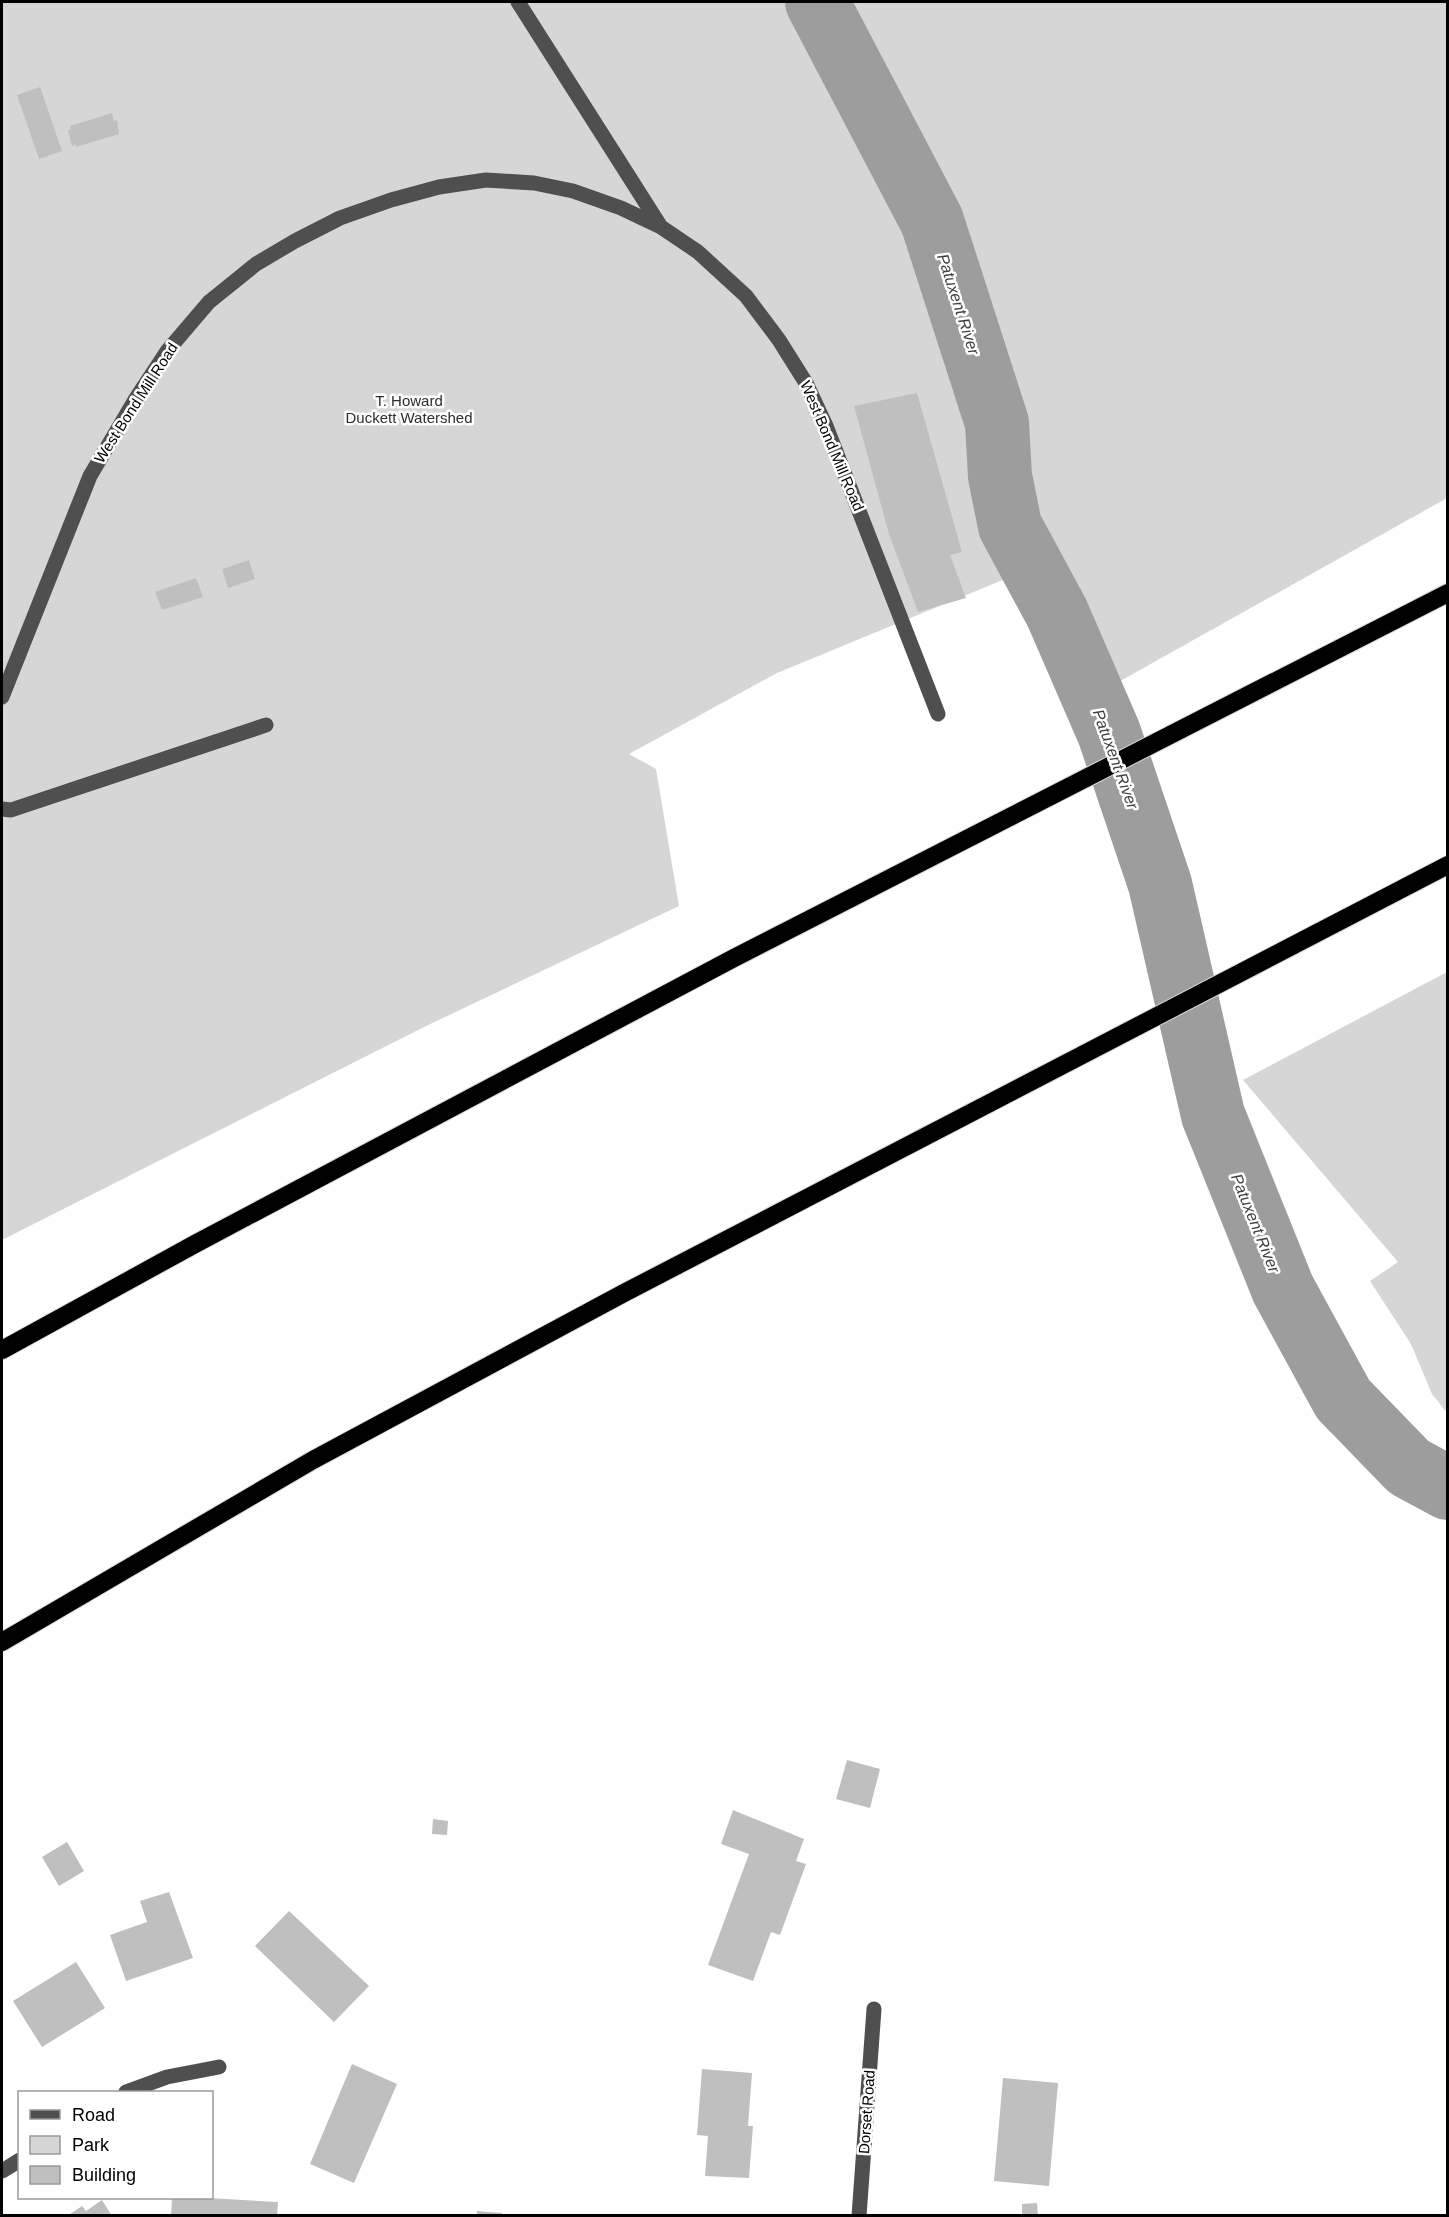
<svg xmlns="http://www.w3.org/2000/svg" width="1449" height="2217" font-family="Helvetica,sans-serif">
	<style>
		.green { fill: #d6d6d6 }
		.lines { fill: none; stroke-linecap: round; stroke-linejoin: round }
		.river { stroke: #9d9d9d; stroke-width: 64 }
		.building { fill: #bfbfbf }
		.highway-casing { stroke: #dbdbdb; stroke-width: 20 }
		.minor { stroke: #4f4f4f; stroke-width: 15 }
		.highway { stroke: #000; stroke-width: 18 }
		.labels { text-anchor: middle; stroke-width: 5; stroke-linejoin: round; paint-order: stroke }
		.park-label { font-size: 15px; fill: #2d2d2d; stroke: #fff }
		.street-label { font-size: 15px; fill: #000; stroke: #fff }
		.water-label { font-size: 16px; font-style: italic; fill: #3e3e3e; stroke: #fff }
	</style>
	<rect width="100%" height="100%" fill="#fff"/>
	<path class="green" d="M2,2h1445v496l-366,205 -71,-126 -233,96 -148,81 27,15 23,137 -253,120 -424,214z
		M1447,972v441l-15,-19 -21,-50 -41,-63 28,-19 -155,-182z"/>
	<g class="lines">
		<path class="river" d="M817,2l115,219 65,202 3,53 10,50 47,87 52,120 51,151 53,231 70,174 60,110 66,68 39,21"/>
	</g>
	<path class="building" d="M40,87l22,64 -23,8 -22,-64z
		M112,113l2,8 3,-1 2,14 -43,13v-3l-4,2 -4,-16 3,-1 -1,-3z
		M917,393l45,159 -12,3 16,43 -48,14 -29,-78 -35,-128z
		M249,560l6,19 -27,9 -6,-19z
		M196,578l7,19 -41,13 -7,-18z
		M847,1760l33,9 -10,39 -34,-9z
		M733,1810l71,29 -8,22 10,3 -26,71 -9,-3 -18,49 -45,-16 41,-111 -28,-10z
		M433,1819l15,2 -1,14 -15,-1z
		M67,1842l17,29 -25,15 -17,-29z
		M169,1892l24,66 -67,23 -16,-46 37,-13 -7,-21z
		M289,1911l80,75 -35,36 -79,-76z
		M76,1962l29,46 -63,39 -29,-46z
		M352,2064l45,20 -43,99 -44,-19z
		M702,2069l50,4 -4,53h5l-4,52 -44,-2 3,-40 -11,-1z
		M1003,2078l55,5 -9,103 -55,-5z
		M172,2198h36l70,4 -1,14h-106z
		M102,2200l10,16h-45l15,-10 4,5z
		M1037,2203l1,13h-16v-12z
		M477,2211l25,2v3h-25z"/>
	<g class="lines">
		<g class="highway-casing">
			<path id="highway" d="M2,1350l193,-106 539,-286 714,-365
				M2,1642l311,-182 311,-167 824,-428"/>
		</g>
		<path class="minor" d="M518,2l143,225
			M2,697l88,-221 45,-76 33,-50 41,-48 47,-38 39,-23 45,-23 51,-18 48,-13 47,-7 48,3 39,8 48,17 40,19 37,25 48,44 33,44 27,43 20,43 112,288
			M2,809l9,1 255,-85
			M126,2092l41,-15 52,-10
			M2,2171l18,-11
			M859,2216l15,-207"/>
		<use href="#highway" class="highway"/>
	</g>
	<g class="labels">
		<g class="park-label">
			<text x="409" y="406">T. Howard<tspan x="409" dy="17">Duckett Watershed</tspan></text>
		</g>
		<g class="street-label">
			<text transform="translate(136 403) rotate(-57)" y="5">West Bond Mill Road</text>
			<text transform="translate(832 446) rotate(67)" y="5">West Bond Mill Road</text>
			<text transform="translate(867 2112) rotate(-86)" y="5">Dorset Road</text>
		</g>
		<g class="water-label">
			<text transform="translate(959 304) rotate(72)" y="6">Patuxent River</text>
			<text transform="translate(1116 759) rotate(70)" y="6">Patuxent River</text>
			<text transform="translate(1256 1223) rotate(68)" y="6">Patuxent River</text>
		</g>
	</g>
	<rect width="1449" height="2217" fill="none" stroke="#000000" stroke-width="6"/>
	<rect x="18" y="2091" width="195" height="108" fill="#ffffff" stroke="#999999" stroke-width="1.5"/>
	<rect x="30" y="2110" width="30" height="9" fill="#4f4f4f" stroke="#999999" stroke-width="1.5"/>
	<text x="72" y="2121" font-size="18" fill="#000000">Road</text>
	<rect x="30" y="2136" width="30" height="18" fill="#d6d6d6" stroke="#999999" stroke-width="1.5"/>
	<text x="72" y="2151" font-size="18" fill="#000000">Park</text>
	<rect x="30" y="2166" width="30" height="18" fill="#bfbfbf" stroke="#999999" stroke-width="1.5"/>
	<text x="72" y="2181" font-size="18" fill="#000000">Building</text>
</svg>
